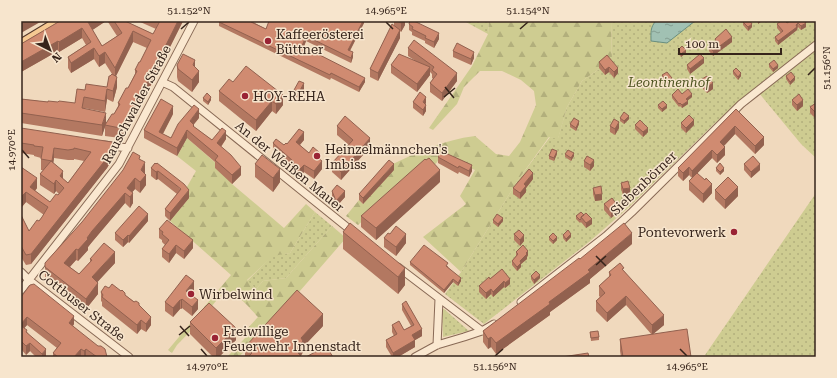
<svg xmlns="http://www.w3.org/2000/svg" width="837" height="378" font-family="'Roboto Serif',serif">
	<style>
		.green { fill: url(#green-dots) }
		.forest { fill: url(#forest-firs) }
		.water { fill: url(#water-ripples); stroke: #688e7f }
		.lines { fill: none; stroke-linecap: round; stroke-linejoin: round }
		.minor-casing { stroke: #886955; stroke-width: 9 }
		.major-casing { stroke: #55382a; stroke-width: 11 }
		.minor { stroke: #fae8d0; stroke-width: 7 }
		.major { stroke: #f6c992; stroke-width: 9 }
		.wall { fill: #b37861; fill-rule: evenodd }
		.shaded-wall { fill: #92614f }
		.building { fill: #d08b71; stroke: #92614f }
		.ticks { fill: none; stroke: #36241b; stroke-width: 1.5 }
		.poi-dot { fill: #9a2334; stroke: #f7e5cd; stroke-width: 1.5 }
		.labels { text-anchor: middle; stroke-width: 3; stroke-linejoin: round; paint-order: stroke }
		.poi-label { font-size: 13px; fill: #36241b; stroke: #f7e5cd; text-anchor: start }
		.park-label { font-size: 13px; font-style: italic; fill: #4e5420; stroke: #f7e5cd }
		.street-label { font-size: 13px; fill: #36241b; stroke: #f7e5cd }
		.neatline { fill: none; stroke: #36241b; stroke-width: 1.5 }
		.ticks-label { font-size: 10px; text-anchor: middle; fill: #36241b }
	</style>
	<defs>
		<pattern id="green-dots" width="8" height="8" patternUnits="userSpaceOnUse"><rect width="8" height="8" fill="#cecc91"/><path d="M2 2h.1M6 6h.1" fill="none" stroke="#b2af7c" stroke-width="1.8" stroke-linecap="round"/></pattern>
		<pattern id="forest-firs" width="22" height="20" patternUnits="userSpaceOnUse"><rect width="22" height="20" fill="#cecc91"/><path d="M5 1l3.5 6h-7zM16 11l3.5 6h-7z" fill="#b2af7c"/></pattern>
		<pattern id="water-ripples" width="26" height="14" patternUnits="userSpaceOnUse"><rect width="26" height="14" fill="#a1c1b3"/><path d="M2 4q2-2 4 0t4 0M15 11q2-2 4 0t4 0" fill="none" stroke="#849d91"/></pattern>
	</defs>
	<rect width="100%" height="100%" fill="#f0d9bd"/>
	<path class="green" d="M464,21h25l-1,13z
		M611,21h205v20l-71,55 -31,28 -86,84 -39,34 -105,82 -39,-30 16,-22 57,-92 32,-43 8,1 9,-31 15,-26 30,-21z
		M816,49v109l-15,-14 -42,-51z
		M816,193v164h-108l-3,-2z
		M315,212l17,14 -46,52 -23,3 -7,8 -9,-8 26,-26 17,-2z
		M442,309h2l25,22 -26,6z"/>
	<path class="forest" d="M489,21h122l1,39 -30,21 -15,26 -9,32 -9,-2 -31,43 -57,92 -38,-35 43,-33 -6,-8 15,-26 -33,-14 -9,11h-9l-66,58 -12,-9 13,-16 4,4 30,-34 -4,-4c29,-14 54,-26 86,-30l21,18 13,2 11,-14 16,-37 -2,-14 -13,-11 -19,-9h-22l-16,16 -7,17 -24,26 -4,-2 43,-62 16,-32z
		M187,138l31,27 14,19 52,44 22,-24 9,8 -25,41 -17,3 -26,24 9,9 7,-8 23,-3 46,-52 14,12 -53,61 -54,58h-12l19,-20 1,-5 -1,-2 12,-13c-7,-7 -24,-30 -36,-22 -5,4 -10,11 -15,17l1,1 -31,32 -5,8 -4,-3 63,-75 -61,-54 19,-23 -5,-6 12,-21 -19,-15z"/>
	<path class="water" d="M656,21h39l-28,22 -16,-2c0,-8 -1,-14 5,-20z"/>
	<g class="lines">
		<g class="minor-casing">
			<path id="minor" d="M162,82l11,5 180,145
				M104,145l24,3
				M398,267l84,64
				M21,272l8,8 100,77
				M21,290l98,-126 75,-143
				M521,302l85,-66 26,-24 109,-108 75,-59
				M437,345l2,-46
				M415,357l22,-12 27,-8 18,-6 12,-7"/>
		</g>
		<g class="major-casing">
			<path id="major" d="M21,44l38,-23"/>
		</g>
		<use href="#minor" class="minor"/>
		<use href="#major" class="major"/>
	</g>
	<path class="wall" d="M60,21h46l-14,9 10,16 15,-10 -9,-14 -1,-1h18l28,13 3,-5 -18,-8h45l-27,54 -32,62 -4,1 -15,-2v-10l-3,10 -81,-13v-24l27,3 27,1 10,-13 22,-3 3,-11 2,-2 -7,-11 -6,4 -5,-8 -23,14 -3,-5v-11l18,-12 -4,-7 -23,14 -1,-1 -37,21v-28zM133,42l14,6 -7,14 -5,8v4l-7,14 -10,15v3l-4,8 -9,11 1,-1 -22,-16 21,4 2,-13 6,3 4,-15 -1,-11z
		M253,21v1l13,7 3,-7 -3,-1h98v2l-14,28 3,6 -2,6 -45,-22 -2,6 61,35 -6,10 -28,-14 -1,2 -111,-54v-4z
		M394,21h11v4l-4,7 -1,-1v7l-22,43 -8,-4v-8l24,-44z
		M790,21l16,6 -5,3 -3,-3 -1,3 -19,15 -3,-4v-4l6,-4 -4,-5v-4l10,-1z
		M743,22l9,5 -4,4 -5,-6z
		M409,24l30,15 -5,9 -9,-5v-2l-13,-6v-3l-3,-2z
		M715,39l17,3 -19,14 -4,-5v-5l6,-5z
		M408,48l49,33 -15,20 -12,-9v-9l3,-4 -1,-1v-4l-2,-2v3l-13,17 -26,-19v-8l23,-5 -6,-4z
		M678,50l8,3 -5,4 -3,-4z
		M453,51l21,7 -3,7 -18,-8z
		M607,55l11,18 -4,5 -5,-6 -4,3 -6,-7v-6z
		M704,63l-14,11 -3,-5v-4z
		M769,64l9,4 -5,4 -4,-5z
		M177,65l18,2 4,15 -7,10 -14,-11 -1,-4z
		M733,71l8,5 -3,4 -5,-6z
		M662,75l10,9 -5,3 -5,-6z
		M786,76l9,4 -5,5 -4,-6z
		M702,79l11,10 -6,4 -4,-4v-2l-1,-2z
		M233,82l50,23 -7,9 -4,-3 -16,20 -37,-30v-10z
		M304,89l-5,9 -5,-2v-6z
		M682,94l10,3 -5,3 1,4 -6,4 -2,-2 -1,1 -7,-9v-3z
		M203,98l8,2 -3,5 -5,-4z
		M792,100l11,6 -6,5 -5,-6z
		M413,102l13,1 -1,1 1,7 -3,5 -10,-8z
		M816,103v14l-1,1 -5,-5v-6z
		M658,105l9,3 -5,4 -4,-4z
		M736,109l28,36 -9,9 -20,-20 -11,12 1,9 -8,8 -5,-5 -15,15 15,20 -9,10 -14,-13v-9l3,-3 -3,-3 -6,6 -5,-5v-8z
		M173,114l-10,20 8,4 28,-20 -5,6v3l18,13 14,-1 -5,8 20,28 -9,9 -17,-16v-6l-28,-24 -10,18 -33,-18v-8z
		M620,118l9,1 -5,5 -4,-3z
		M681,123l13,2 -8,8 -5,-5z
		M570,124h9l-3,7 -6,-4z
		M635,125l13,7 -5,5 -8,-8z
		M337,126l33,21 -29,33 -9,-8v-9l17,-18 -12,-10z
		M610,126l9,2 -4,7 -5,-3z
		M21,128l93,28 -7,12 -76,96 -5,1 -5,-8v-42l8,16 10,-10 5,-6 -18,-13 -5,6v-41l16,21 -2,3 15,11 9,-8 -3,-3 -2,3 -14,-9v-11l3,-4h-2v-12l-7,-2v-1l-13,-2zM54,158l14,2h6v-1l10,2 -16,22 -5,-4 -10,-16z
		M304,140l-4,5 9,8 11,7 2,9 -8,10 -10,-7 -4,4 -7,-5v-3l-20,-17v-8l11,2z
		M557,154l-3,7 -5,-2v-3z
		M565,154l9,2 -3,5 -6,-4z
		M438,157l34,14 -3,6 -10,-5 -1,2 -20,-11z
		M140,159l5,14 1,12 -6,8 -5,-4 -3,3 1,11 -3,5 -5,-5 -33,39 -4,5v3l-10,11 -2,-1 -6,7 9,7 11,-12v-3l25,4 -18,19 1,12 -12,15 -41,-32v-14z
		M584,161l10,5 -4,5 -6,-4z
		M155,163l34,35 -19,23 -5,-5v-7l12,-15 -19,-15 -2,1 -5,-4v-8z
		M255,164l25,18 -7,10 -18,-15z
		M744,164l16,6 -9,8 -7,-8z
		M716,168l8,3 -4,4 -4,-4z
		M394,170l-31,34 -4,-4v-6z
		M533,179l-7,9v4l-6,7 -7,-5v-6z
		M440,182l-64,58 -15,-13v-11z
		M621,183l9,11 -7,1 -2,-6z
		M593,188l9,12 -7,1 -2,-7z
		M715,190l23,6 -13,13 -10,-10z
		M332,191l13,6 -9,10 -4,-10z
		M604,204l14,8 -7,6 -7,-8z
		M581,212l11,12 -6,4 -5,-6 -1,1 -4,-4v-3z
		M493,220l10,1 -5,6 -5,-4z
		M148,221l-19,22 -1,-1 -5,5 -8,-7v-7z
		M350,223l55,62 -7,9 -55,-45v-17z
		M159,229l34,19 -9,11 -8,-6 -7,10 -7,-6v-8l3,-4 -3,-3v-2l-3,-2z
		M390,234l16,9 -10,13 -12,-9v-9z
		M514,234l10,7 -4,5 -6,-6z
		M563,235l8,2 -5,5 -3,-4z
		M549,237l8,3 -4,4 -4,-4z
		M632,244l-42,35v4l-40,29v3l-54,39 -5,-7 -3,2 -5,-7v-11l97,-72z
		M516,252l12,3 -1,2v2l-6,5v3l-4,4 -5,-6v-4l4,-5z
		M410,262l38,4v1l13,14 -3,5 -5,-4 -9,11 -34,-28z
		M502,269l8,15 -5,4 -1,-1 -11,10 -2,-3 -5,5 -7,-7v-6l11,-7z
		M624,271l40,54 -11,9 38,23h-70l-1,-6v-12l32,-4 -26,-30 -19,17 -11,-11v-10l4,-4 -1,-1v-10l10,-9v-5z
		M531,276l9,2 -6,6 -3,-5z
		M109,288l16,7 14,10 12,20 -5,7 -5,-3 -4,5 -35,-28v-4l-1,-1v-9z
		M194,290l-3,4 7,15 -6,7 -10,-8 -1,1h-1l-7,8 -8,-6v-9z
		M21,297l53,27 -1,2 34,31h-54v-4l4,-5 -30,-23 -3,3 22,29h-10l-6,-6 -4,4 -5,-6z
		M402,304l20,32 -7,4v7l-17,10h-6l-6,-10v-7l8,-4 -2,-4v-7l12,5 7,-4 -9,-16z
		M190,322l46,18 -17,17h-6l-23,-23z
		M323,326l-20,21v5l-2,4 1,1h-57v-10z
		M590,332l9,5v3l-8,1z"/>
	<path class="shaded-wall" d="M21,21h21l-21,12z
		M89,21h17l-18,12v-11z
		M178,21h5l-27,54 -32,62 -4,1v-10z
		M363,21h1v2l-16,31v-4z
		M402,21h3v4l-4,7v-9z
		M758,21h4l-4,3z
		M798,23l-1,7 -19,15v-4z
		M806,23v4l-5,3v-4z
		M752,24v3l-4,4v-4z
		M82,28v10l-23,14v-10z
		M400,30v8l-22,43v-8z
		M133,31v11l-18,36v-10z
		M439,33v6l-5,9v-6z
		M306,36v5l-4,10v-5z
		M732,37v5l-19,14v-5z
		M58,41v10l-37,21v-10z
		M94,48v11l-23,14v-10z
		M686,50v3l-5,4v-3z
		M105,52v11l-6,4v-11z
		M353,52v5l-2,6v-5z
		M474,52v6l-3,7v-6z
		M704,58v5l-14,11v-5z
		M195,60v11l-2,-6z
		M778,65v3l-5,4v-3z
		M430,67v8l-13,17v-8z
		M609,67v5l-4,3v-5z
		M618,68v5l-4,5v-6z
		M199,71v11l-7,10v-12z
		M457,73v8l-15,20v-8z
		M741,73v3l-3,4v-3z
		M117,77v10l-4,15v-11z
		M795,77v3l-5,5v-3z
		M365,78v4l-6,10v-5z
		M672,78v6l-5,3v-6z
		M304,83v6l-5,9v-6z
		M713,83v6l-6,4v-6z
		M107,89v10l-2,13v-11z
		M692,94v3l-6,5v-3z
		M283,95v10l-7,9v-10z
		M211,97v3l-3,5v-3z
		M426,97v6l-3,5v-6z
		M803,100v6l-6,5v-6z
		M272,101v10l-16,20v-11z
		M688,101v3l-6,4v-3z
		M426,105v6l-3,5v-6z
		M667,105v3l-5,4v-3z
		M173,106v8l-13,25 -1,-7z
		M199,109v9l-9,11v-8z
		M816,111v6l-1,1v-6z
		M106,113v11l-4,12v-11z
		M629,116v3l-5,5v-3z
		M694,120v5l-8,8v-5z
		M579,121v3l-3,7v-3z
		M619,122v6l-4,7v-6z
		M735,126v8l-15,16v-8z
		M648,128v4l-5,5v-5z
		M187,130v8l-10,18v-8z
		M226,131v8l-9,13v-9z
		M304,132v8l-8,9v-7z
		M764,137v8l-9,9v-8z
		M370,138v9l-29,33v-8z
		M114,145v11l-7,12 -76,96v-10z
		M725,147v8l-8,8v-8z
		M54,148v10l-2,14v-11z
		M712,150v8l-20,21v-8z
		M557,151v3l-3,7v-3z
		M320,153v8l-3,-4z
		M574,153v3l-3,5v-3z
		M594,160v6l-4,5v-6z
		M322,161v8l-8,10v-8z
		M145,162v11l-4,7v-10z
		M394,164v6l-31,34v-6z
		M760,164v6l-9,8v-6z
		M304,165v7l-4,4v-7z
		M472,165v6l-3,6v-6z
		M241,167v8l-9,9v-9z
		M689,167v8l-6,6v-8z
		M724,168v3l-4,4v-3z
		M280,169v13l-7,10v-14z
		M440,170v12l-64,58v-12z
		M63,171v11l-3,-6z
		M158,171v8l-2,1v-8z
		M533,173v6l-7,9v4l-6,7v-6l4,-9z
		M146,175v10l-6,8v-11z
		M37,178v10l-6,8 -1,-9z
		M135,178v11l-6,7 -2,-8z
		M56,180v11l-2,3v-10z
		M712,184v9l-9,10v-9z
		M738,187v9l-13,13v-9z
		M630,188v6l-7,1v-6z
		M189,190v8l-19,23v-8z
		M345,191v6l-9,10v-6z
		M26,192v10l-5,6v-11z
		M125,193v10l-33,39 -4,5v3l-10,11v-11l14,-19z
		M133,193v10l-3,5v-11z
		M602,194v6l-7,1v-6z
		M618,206v6l-7,6v-6z
		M148,214v7l-19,22v-7z
		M503,218v3l-5,6v-3z
		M592,219v5l-6,4v-5z
		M632,233v11l-42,35v4l-40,29v3l-54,39v-11l53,-41z
		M406,234v9l-10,13v-9z
		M571,234v3l-5,5v-3z
		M128,235v7l-5,5v-7z
		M524,235v6l-4,5v-6z
		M557,237v3l-4,4v-3z
		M193,240v8l-9,11v-8z
		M176,245v8l-7,10v-9z
		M76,249v11l-12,13v-10z
		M528,251v4l-1,2v2l-6,5v3l-4,4v-4l3,-6z
		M115,252v11l-23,25v-11z
		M405,268v17l-7,9v-17z
		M540,275v3l-6,6v-4z
		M461,278v3l-3,5v-3z
		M453,279v3l-9,11v-3z
		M510,279v5l-5,4v-5z
		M194,281v9l-8,10v-9z
		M504,281v6l-11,10v-5z
		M98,283v11l-12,15v-10z
		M491,289v5l-5,5v-6z
		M626,296v9l-19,17v-9z
		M182,299v9l-1,1v-9z
		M180,300v9l-7,8v-9z
		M198,300v9l-6,7v-9z
		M323,314v12l-20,21v5l-3,5 -4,-6 5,-13z
		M664,315v10l-12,10v-10z
		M74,316v8l-5,7v-8z
		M27,317v8l-6,7v-8z
		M151,317v8l-5,7v-8z
		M141,320v9l-4,5v-9z
		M236,328v12l-17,17h-3v-9z
		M422,329v7l-10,6v-7z
		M491,337v10l-3,2v-10z
		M415,340v7l-17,10h-5v-4z
		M30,343v8l-4,4v-9z
		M46,349v8h-4v-3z
		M81,349v8h-7z
		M86,349v8h-2v-6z"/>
	<path class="building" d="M60,21h29l-1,1 14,24 20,-13 -8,-12h11l28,13 7,-13h18l-22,44 -32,62 -4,1 -15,-3 7,-11h2l6,-10 -2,-1 8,-15h2l9,-17 -2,-1 4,-8h1l11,-22 -18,-9 -18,37 -10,-16 -6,4 -5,-8 -23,15 -3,-6 23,-15 -9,-14 -23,14 -1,-1 -37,21v-18z
		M220,21h32l-1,1 15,7 3,-8h94l-15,29 5,2 -2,6 -45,-22 -4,10 63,32 -6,9 -28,-14 -1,2 -111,-53z
		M397,21h5l-1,2z
		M410,21h4l25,12 -5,9 -9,-4 1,-2 -14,-7 1,-2 -4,-3z
		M744,21h6l2,3 -4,3 -5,-5z
		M781,21h4l2,2 3,-2h14l2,2 -5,3 -3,-3 -2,2 1,2 -19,14 -3,-4 8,-6 -6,-7z
		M392,24l8,6 -22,43 -8,-4z
		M726,29l6,8 -19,14 -4,-5 7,-5 -1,-2z
		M414,40l43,33 -15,20 -12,-10 7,-9 -5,-4 2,-3 -26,-19z
		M457,43l17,9 -3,7 -18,-8z
		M682,46l4,4 -5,4 -3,-4z
		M183,54l12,6 -2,5 6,6 -7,9 -14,-11 -1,-4z
		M399,54l31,13 -13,17 -26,-19z
		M700,54l4,4 -14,11 -3,-4z
		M607,55l11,13 -4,4 -5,-5 -4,3 -6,-8z
		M774,60l4,5 -5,4 -4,-5z
		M246,66l37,29 -7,9 -4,-3 -16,19 -37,-29 10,-12 4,3z
		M736,68l5,5 -3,4 -5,-6z
		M667,72l5,6 -5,3 -5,-6z
		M791,72l4,5 -5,5 -4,-6z
		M112,74l5,3 -4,14 -6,-2 -2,12 -21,-4 -2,11 24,5 -4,12 -81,-12v-14l27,3v-1l10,1 1,-1 16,2 2,-14 8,1 1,-6 21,3 2,-11h1z
		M707,76l6,7 -6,4 -4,-4 1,-1 -2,-3z
		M299,81l5,2 -5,9 -5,-2z
		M678,89l4,5 6,-5 4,5 -6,5 2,2 -6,4 -2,-2 -1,1 -7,-9z
		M420,92l6,5 -3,5 3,3 -3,5 -10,-8z
		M207,93l4,4 -3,5 -5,-4z
		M799,94l4,6 -6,5 -5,-5z
		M161,99l12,7 -14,26 12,6 7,-14 16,-19 5,4 -9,12 4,4 -1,1 19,14 10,-12 4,3 -9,12 14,12 10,12 -9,8 -17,-15 3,-4 -31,-26 -10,18 -33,-18z
		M663,101l4,4 -5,4 -4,-4z
		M816,103v8l-1,1 -5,-5z
		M736,109l28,28 -9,9 -20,-20 -15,16 5,5 -8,8 -5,-5 -20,21 -3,-4 -6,6 -5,-5z
		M624,112l5,4 -5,5 -4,-3z
		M689,115l5,5 -8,8 -5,-5z
		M345,116l25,22 -29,34 -9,-9 21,-23 -16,-14z
		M574,118l5,3 -3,7 -6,-4z
		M614,119l5,3 -4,7 -5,-3z
		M640,120l8,8 -5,4 -8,-7z
		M21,128l91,14 2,3 -7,13 -76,96 -5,1 -5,-9v-31l8,16 8,-11 2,1 3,-4 6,-10 -22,-15 -5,5v-30l16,11 -7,9 20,15 6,-8 2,1 6,-7 -8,-8 -2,4 -14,-10 11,-13 12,10 -3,5 8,7 23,-31 -17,-4v1l-6,1 -14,-2 -2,13 -11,-2 2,-12 -9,-1v-1l-13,-2z
		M299,129l5,3 -8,10 13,11 4,-6 7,6 -3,4 5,4 -8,10 -10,-6 -4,4 -7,-6 1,-1 -21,-19 3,-4 8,6 2,-2 1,1z
		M552,149l5,2 -3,7 -5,-2z
		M568,150l6,3 -3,5 -6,-4z
		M441,151l31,14 -3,6 -10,-5 -1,2 -20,-11z
		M133,152l7,4 -1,3 6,3 -4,8 5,5 -6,7 -5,-4 -8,10 6,5 -3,4 -5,-4 -33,38 -5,7 1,1 -10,11 -2,-1 -12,14 15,11 13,-14 -2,-1 14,-16 11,9 -23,25 6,6 -12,16 -41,-32v-4l37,-41 41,-52z
		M262,155l18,14 -7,9 -18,-14z
		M587,156l7,4 -4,5 -6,-4z
		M753,156l7,8 -9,8 -7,-8z
		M429,158l11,12 -64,58 -15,-12 64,-57 1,1z
		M389,160l5,4 -31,34 -4,-4z
		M155,163l1,1 1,-1 27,21 5,6 -19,23 -5,-4 16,-20 -23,-18 -2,1 -5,-4z
		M720,163l4,5 -4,4 -4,-4z
		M529,169l4,4 -9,11 2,2 -6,7 -7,-5z
		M697,173l8,7 1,-2 6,6 -9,10 -14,-13z
		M728,177l10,10 -13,13 -10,-10z
		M628,181l2,7 -7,1 -2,-6z
		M337,185l8,6 -9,10 -4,-10z
		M601,186l1,8 -7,1 -2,-7z
		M612,198l6,8 -7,6 -7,-8z
		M139,206l9,8 -19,22 -1,-1 -5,5 -8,-7z
		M581,212l3,3 -3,2v2l-1,1 -4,-4z
		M586,213l6,6 -6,4 -5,-6z
		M497,214l6,4 -5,6 -5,-4z
		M167,220l26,20 -9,11 -8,-6 -7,9 -7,-5 7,-9 -7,-6 1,-2 -4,-3z
		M350,223l55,45 -7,9 -55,-45z
		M624,223l8,10 -44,37 2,2 -41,30 1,2 -54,39 -5,-6 -3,2 -5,-8 96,-73 1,1z
		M396,226l10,8 -10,13 -12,-9 4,-5 2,1z
		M519,230l5,5 -4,5 -6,-6z
		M568,230l3,4 -5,5 -3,-4z
		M553,233l4,4 -4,4 -4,-4z
		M424,245l24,18 -2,3 15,12 -3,5 -5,-4 -9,11 -34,-28z
		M523,245l5,6 -2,2 1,1 -7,7 1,2 -4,4 -5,-6 6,-7 -2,-2z
		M620,263l4,5 -2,1 42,46 -12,10 -26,-29 -19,17 -11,-12 9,-8 -6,-7 12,-11 -2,-3z
		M502,269l8,10 -5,4 -1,-2 -11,11 -2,-3 -5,4 -7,-7 10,-9 1,2z
		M536,271l4,4 -6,5 -3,-4z
		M186,275l8,6 -8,10 12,9 -6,7 -10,-8 -1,1h-1l-7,8 -8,-6z
		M34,284l40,32 -5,7 29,23h3l4,3 2,8h-3l-1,-1 -1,1h-5l-11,-8 -2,2 -3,-2 -7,8h-16l-5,-4 8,-10 -34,-26 -6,7v-27l9,-12z
		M112,284l9,7 1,-1 3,3v2l9,7 2,-1 3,2v2l12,12 -5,7 -5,-4 -4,5 -35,-28 1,-2 -2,-3 4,-6 4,2z
		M297,290l26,24 -22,24 2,3 -7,10 6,6h-54l4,-4 -7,-6z
		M406,301l16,28 -10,6 3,5 -22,13 -7,-13 11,-6 -5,-9 7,-4 5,9 10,-5 -12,-21z
		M209,303l27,25 -20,20 -26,-26z
		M21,326l6,4 -1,2 20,17 -4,5 -12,-11 -4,3 -5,-5z
		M687,329l4,28h-68l-3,-18z
		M598,331l1,6 -8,1 -1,-6z
		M326,346l7,11h-27z
		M588,353l1,4h-27z"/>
	<path class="ticks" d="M386,22l7,7M181,29l8,-7M520,29l8,-7M808,75l7,-7M445,87l9,11M444,97l11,-9M22,150l7,8M596,256l10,10M596,265l10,-9M180,326l9,10M179,335l11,-9M201,349l6,7M680,349l7,7M495,356l8,-7"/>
	<g class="poi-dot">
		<circle cx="268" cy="41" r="4"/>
		<circle cx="245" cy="96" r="4"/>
		<circle cx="317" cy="156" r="4"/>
		<circle cx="734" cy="232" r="4"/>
		<circle cx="191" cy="294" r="4"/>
		<circle cx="215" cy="338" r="4"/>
	</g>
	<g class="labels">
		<g class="poi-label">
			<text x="276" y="39">Kaffeerösterei<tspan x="276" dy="15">Büttner</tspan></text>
			<text x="253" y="101">HOY-REHA</text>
			<text x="325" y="154">Heinzelmännchen's<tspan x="325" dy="15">Imbiss</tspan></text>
			<text x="726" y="237" text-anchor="end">Pontevorwerk</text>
			<text x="199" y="299">Wirbelwind</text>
			<text x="223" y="336">Freiwillige<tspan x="223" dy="15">Feuerwehr Innenstadt</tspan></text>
		</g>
		<g class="park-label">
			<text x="669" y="87">Leontinenhof</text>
		</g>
		<g class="street-label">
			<text transform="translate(136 104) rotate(-62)" y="5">Rauschwalder Straße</text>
			<text transform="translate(290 166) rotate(39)" y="5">An der Weißen Mauer</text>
			<text transform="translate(643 183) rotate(-44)" y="5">Siebenbörner</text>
			<text transform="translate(82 305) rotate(38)" y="5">Cottbuser Straße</text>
		</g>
	</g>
	<rect width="837" height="378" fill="none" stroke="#f7e5cd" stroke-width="44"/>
	<g transform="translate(50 50) rotate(138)" stroke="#f7e5cd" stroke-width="3" paint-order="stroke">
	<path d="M0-3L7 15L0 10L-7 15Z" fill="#36241b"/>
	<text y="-6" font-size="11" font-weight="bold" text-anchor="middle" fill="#36241b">N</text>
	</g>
	<path d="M679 48v6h102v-6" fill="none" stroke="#36241b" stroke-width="2"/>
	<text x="685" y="48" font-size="12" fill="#36241b" stroke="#f7e5cd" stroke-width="3" paint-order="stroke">100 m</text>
	<rect x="22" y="22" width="793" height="334" class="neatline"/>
	<g class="ticks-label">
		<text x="189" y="14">51.152°N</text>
		<text x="386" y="14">14.965°E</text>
		<text x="528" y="14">51.154°N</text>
		<text transform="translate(826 68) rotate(-90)" y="4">51.156°N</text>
		<text transform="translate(11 150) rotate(-90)" y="4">14.970°E</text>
		<text x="207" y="370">14.970°E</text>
		<text x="495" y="370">51.156°N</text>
		<text x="687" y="370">14.965°E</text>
	</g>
</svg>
